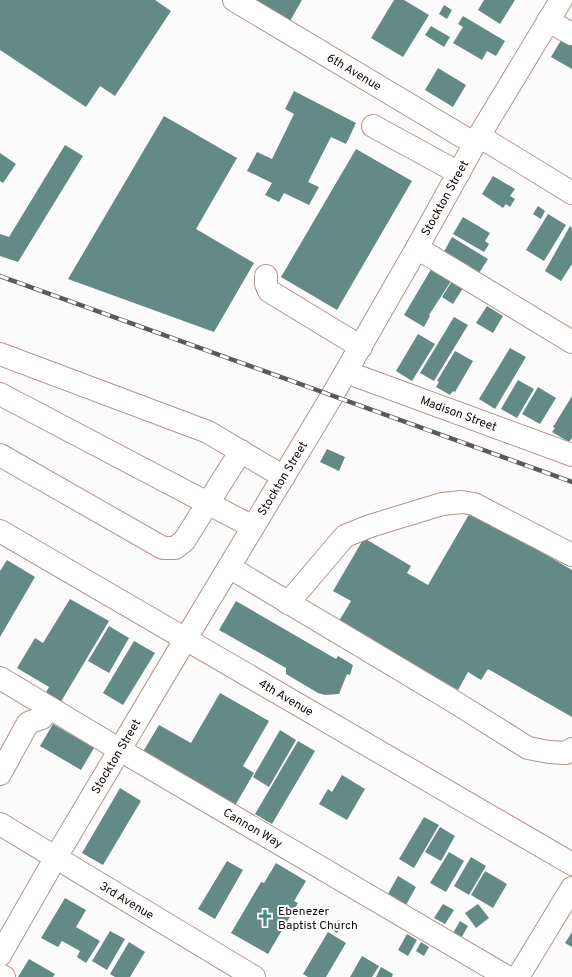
<svg xmlns="http://www.w3.org/2000/svg" width="572" height="977" font-family="Overpass,sans-serif">
	<style>
		.building { fill: #648a85 }
		.lines { fill: none; stroke-linecap: round; stroke-linejoin: round }
		.minor-casing { stroke: #b59489; stroke-width: 24 }
		.minor { stroke: #fff; stroke-width: 22 }
		.rail-casing { stroke: #5f5855; stroke-width: 4.5 }
		.rail { stroke: #fff; stroke-width: 3; stroke-dasharray: 9; stroke-linecap: butt }
		.labels { text-anchor: middle; stroke-width: 4; stroke-linejoin: round; paint-order: stroke }
		.street-label { font-size: 12px; fill: #140906; stroke: #fff }
		.poi-label { font-size: 12px; fill: #140906; stroke: #fff; text-anchor: start }
	</style>
	<rect width="100%" height="100%" fill="#fbfbfb"/>
	<path class="building" d="M0,0h155l16,11 -56,85 -15,-10 -14,21 -86,-57z
		M255,0h47l-12,21z
		M394,0h10l25,15 -26,42 -32,-19z
		M484,0h31l-15,24 -22,-14z
		M444,5l8,5 -5,9 -8,-5z
		M463,16l42,25 -9,15 -9,-5 -5,9 -29,-17 10,-16 -5,-3z
		M431,26l19,11 -6,10 -19,-12z
		M563,37l9,5v27l-21,-12z
		M438,68l28,17 -13,22 -28,-17z
		M294,91l62,32 -10,21 -15,-7 -23,45 11,5 -10,18 -25,-12 -5,9 -14,-7 7,-12 -25,-12 10,-19 15,7 22,-45 -9,-5z
		M164,116l73,42 -41,71 58,34 -40,69 -146,-53z
		M65,145l18,11 -65,106 -18,-6v-22l9,3z
		M356,149l56,32 -75,129 -56,-33z
		M0,153l16,11 -13,19 -3,-2z
		M493,176l22,13 -5,7 5,3 -5,8 -4,-3 -3,4 -21,-14z
		M538,206l7,5 -4,8 -8,-5z
		M548,214l18,11 -22,36 -18,-11z
		M463,217l27,16 -5,8 4,3 -5,8 -31,-18z
		M570,226l2,2v36l-11,17 -16,-10z
		M452,237l36,22 -12,19 -35,-21z
		M433,266l20,12 -24,37 1,1 -6,11 -20,-12z
		M452,281l11,7 -10,16 -11,-7z
		M487,306l16,10 -10,17 -17,-10z
		M454,317l14,8 -34,56 -14,-8z
		M418,334l17,10 -23,37 -16,-10z
		M510,348l16,9 -31,52 -16,-10z
		M455,351l18,10 -18,31 -2,-1 -3,4 -14,-8 3,-5 -2,-1z
		M518,380l16,9 -17,29 -16,-9z
		M538,387l18,11 -16,26 -18,-10z
		M572,396v42l-3,4 -17,-10 3,-4 -2,-1z
		M327,449l18,8 -6,14 -19,-9z
		M471,511l101,59v147l-84,-48 -7,11 -13,-8 -10,18 -119,-69 12,-20 -18,-10 31,-53 47,28 -4,7 21,12z
		M7,560l28,17 -35,60v-66z
		M70,599l39,22 -50,84 -15,-9 5,-9 -32,-19 18,-30 8,5z
		M236,601l100,58 2,-3 15,9 -3,10 -3,-1 -8,20 -14,1 -7,-2 -32,-19v-6l-67,-38z
		M109,626l20,12 -20,35 -21,-12z
		M134,641l21,12 -32,52 -20,-12z
		M220,693l49,28 -26,45 11,7 -21,36 -92,-54 18,-30 32,18z
		M53,724l41,24 -13,22 -41,-24z
		M280,730l16,10 -27,47 -16,-10z
		M298,741l17,10 -43,73 -17,-10z
		M342,775l23,14 -18,31 -28,-16 9,-15 4,3z
		M120,788l21,13 -38,64 -21,-12z
		M424,817l15,8 -25,43 -15,-9z
		M440,827l15,9 -14,25 -16,-9z
		M449,852l15,9 -18,31 -16,-9z
		M471,857l15,9 -17,29 -15,-9z
		M227,861l16,9 -28,49 -17,-10z
		M276,863l30,18 -12,20 4,2 -30,51 -37,-21 30,-51 3,1z
		M485,871l22,13 -14,24 -22,-13z
		M398,876l18,11 -10,18 -18,-11z
		M65,898l21,12 -10,17 24,14 -14,22 -9,-6 3,-6 -18,-10 -4,6 -17,-9z
		M443,904l11,6 -9,14 -11,-6z
		M478,904l11,14 -13,10 -11,-15z
		M338,920l5,3 -6,10 -5,-3z
		M460,921l8,5 -8,14 -8,-5z
		M110,931l15,8 -18,31 -15,-9z
		M328,932l18,11 -20,34h-18l-5,-3z
		M572,932v15l-7,-4z
		M407,934l10,6 -9,16 -10,-6z
		M129,942l16,10 -15,25h-15l-5,-3z
		M421,942l8,5 -5,9 -8,-5z
		M362,956l17,10 -7,11h-22z
		M29,959l26,15 -2,3h-35z
		M381,967l12,7 -1,3h-16z"/>
	<g class="lines">
		<g class="minor-casing">
			<g id="minor">
				<path id="s1" d="M234,0l241,144"/>
				<path d="M548,21l24,13"/>
				<path d="M373,126l86,47"/>
				<path d="M479,136l93,57"/>
				<path d="M417,248l155,94"/>
				<path d="M266,276v8l3,7 92,56"/>
				<path d="M0,354l208,78 76,45"/>
				<path id="s2" d="M346,372l226,83"/>
				<path d="M0,394l253,133"/>
				<path d="M0,455l163,93h12l9,-7 57,-90"/>
				<path id="s3" d="M0,531l572,333"/>
				<path d="M229,567l224,134 75,47 21,4 17,1 6,-4"/>
				<path d="M288,603l57,-67 25,-10 72,-22 20,-2 12,2 98,51"/>
				<path id="s4" d="M0,678l120,72 387,227"/>
				<path d="M0,774l28,-51 14,-5 7,-10"/>
				<path id="s5" d="M0,824l254,153"/>
				<path id="s6" d="M0,955l56,-98 129,-217 147,-244 85,-148 62,-112 82,-136"/>
				<path d="M0,975l4,2"/>
				<path d="M518,977l54,-89"/>
			</g>
		</g>
		<use href="#minor" class="minor"/>
		<g class="rail-casing">
			<path id="rail" d="M0,276l572,206"/>
		</g>
		<use href="#rail" class="rail"/>
	</g>
	<defs>
		<g id="church-bare" transform="scale(1.38)"><path d="M-1.2-6h2.4v3.5h3.3v2.4h-3.3V6h-2.4V-.1h-3.3v-2.4h3.3Z" fill="#458b83" stroke="#fff" stroke-width="2.5" paint-order="stroke"/></g>
	</defs>
	<g fill-rule="evenodd">
		<use href="#church-bare" x="265" y="918"/>
	</g>
	<g class="labels">
		<g class="street-label">
			<text dy="4" stroke="none"><textPath href="#s1" startOffset="140">6th Avenue</textPath></text>
			<text dy="4" stroke="none"><textPath href="#s6" startOffset="878">Stockton Street</textPath></text>
			<text dy="4" stroke="none"><textPath href="#s2" startOffset="120">Madison Street</textPath></text>
			<text dy="4" stroke="none"><textPath href="#s6" startOffset="554">Stockton Street</textPath></text>
			<text dy="4" stroke="none"><textPath href="#s3" startOffset="331">4th Avenue</textPath></text>
			<text dy="4" stroke="none"><textPath href="#s6" startOffset="230">Stockton Street</textPath></text>
			<text dy="4" stroke="none"><textPath href="#s4" startOffset="294">Cannon Way</textPath></text>
			<text dy="4" stroke="none"><textPath href="#s5" startOffset="148">3rd Avenue</textPath></text>
		</g>
		<g class="poi-label">
			<text x="278" y="915">Ebenezer<tspan x="278" dy="14">Baptist Church</tspan></text>
		</g>
	</g>
</svg>
